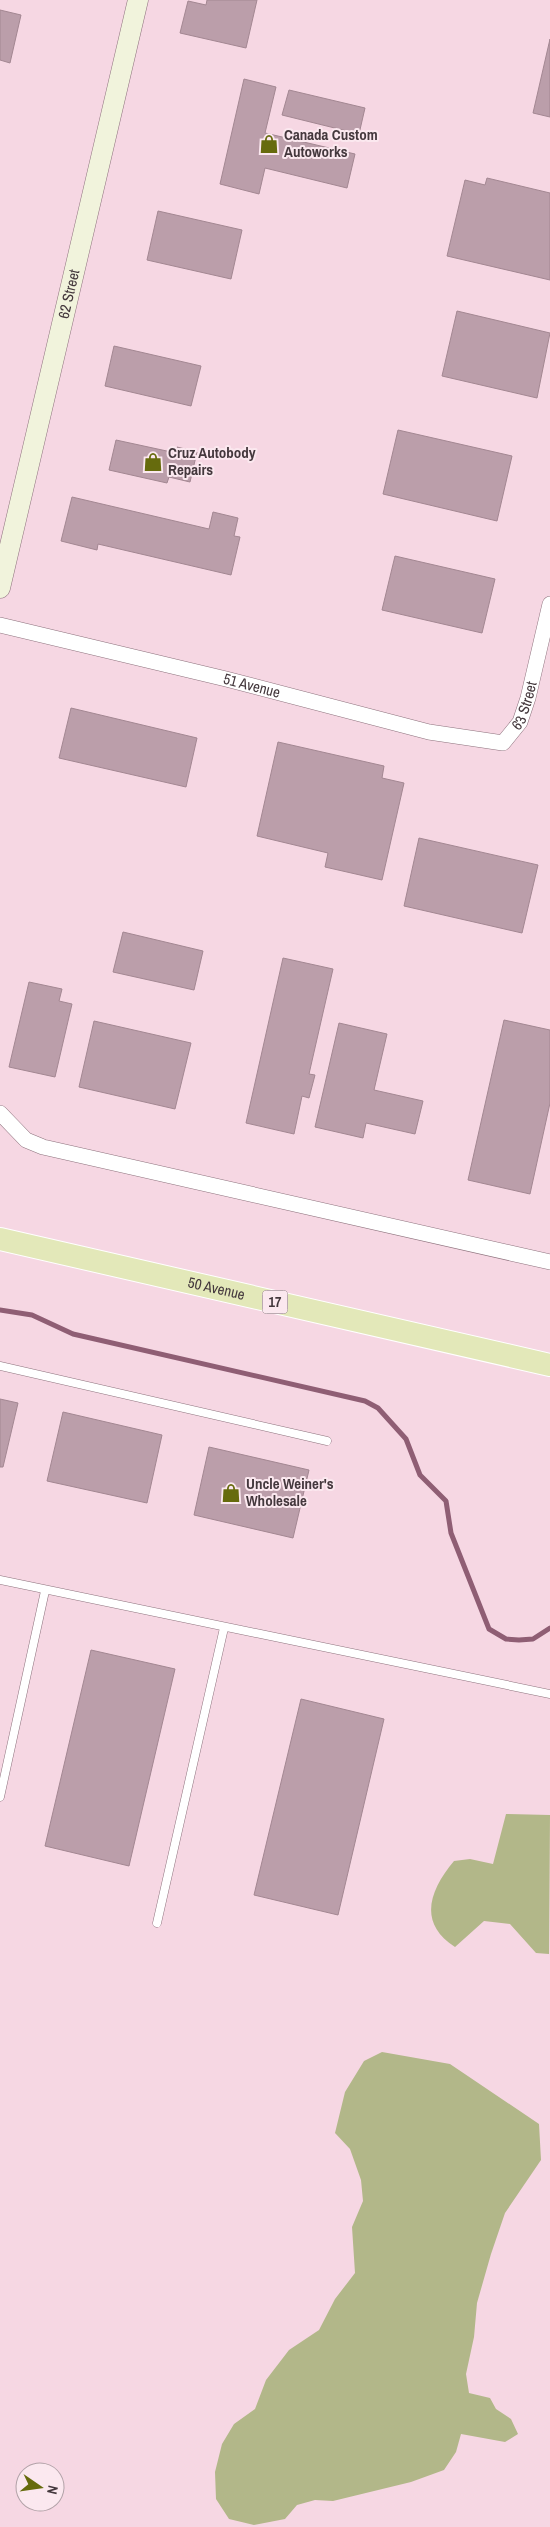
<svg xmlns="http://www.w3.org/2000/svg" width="550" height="2527" font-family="'Archivo Narrow',sans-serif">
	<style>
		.green { fill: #b2b789 }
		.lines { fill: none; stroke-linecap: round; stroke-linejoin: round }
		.stream { stroke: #8f5e74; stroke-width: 5 }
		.building { fill: #bb9eaa; stroke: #a38792 }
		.lane-casing { stroke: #8d727d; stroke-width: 9 }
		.street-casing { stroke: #8d727d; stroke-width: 16 }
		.secondary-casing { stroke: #8d727d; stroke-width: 21 }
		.primary-casing { stroke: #fff; stroke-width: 24 }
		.lane { stroke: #fff; stroke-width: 8 }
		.street { stroke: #fff; stroke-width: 15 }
		.secondary { stroke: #f1f3dc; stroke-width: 20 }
		.primary { stroke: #e3e8b9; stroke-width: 22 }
		.labels { text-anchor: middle; stroke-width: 4; stroke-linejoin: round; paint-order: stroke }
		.shield { fill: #fbe8ef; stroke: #7b6d72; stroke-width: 1 }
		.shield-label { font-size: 14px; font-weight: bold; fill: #44383d }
		.poi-label { font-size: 15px; font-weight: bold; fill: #44383d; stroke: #fbe8ef; text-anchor: start }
		.street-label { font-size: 15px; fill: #44383d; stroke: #fbe8ef }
	</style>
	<rect width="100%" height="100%" fill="#f6d7e3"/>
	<path class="green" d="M506,1814l44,1 -1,139 -13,-1 -26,-29 -26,-3 -29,26c-37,-24 -26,-56 -1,-86l16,-2 23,5z
		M382,2052l68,12 89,60 2,36 -36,53 -14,41 -14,49 -3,34 -8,37 3,19 21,5 6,11 15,10 7,15 -13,8 -44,-8 -5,18 -12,18 -33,12 -78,19 -18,-1 -18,5 -12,14 -31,6 -25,-6 -13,-20 -1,-27 7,-28 12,-20 21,-15 11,-29 23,-30 30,-20 16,-31 20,-26 -3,-46 11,-26 -2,-21 -11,-31 -15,-16 10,-41 19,-31z"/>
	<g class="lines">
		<path class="stream" d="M0,1310l32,5 41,19 292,67 13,7 28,31 14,36 26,26 5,32 38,96 17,10 13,1 14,-1 17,-11"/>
	</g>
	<path class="building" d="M207,0h50l-11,48 -66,-15 8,-32 18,4z
		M0,10l21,5 -11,48 -10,-3z
		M550,39v78l-17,-4z
		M244,79l32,8 -11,46 90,21 -8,34 -82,-20 -6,26 -39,-10z
		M289,90l76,18 -6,26 -77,-19z
		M487,178l63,15v87l-103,-24 18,-76 20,5z
		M158,211l84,19 -11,49 -84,-19z
		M457,311l93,22 -13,65 -95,-22z
		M114,346l87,20 -10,40 -86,-20z
		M398,430l114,26 -15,65 -114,-27z
		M116,440l60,13 1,-6 20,5 -7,30 -21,-5 -2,6 -58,-13z
		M72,497l137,32 4,-17 25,6 -4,18 6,1 -9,38 -133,-31 -1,6 -36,-9z
		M395,556l100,23 -13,54 -100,-23z
		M71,708l126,30 -11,49 -127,-29z
		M278,742l106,24 -2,12 22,5 -22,97 -57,-13 3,-14 -71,-17z
		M419,838l119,27 -16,68 -118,-27z
		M123,932l80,19 -9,39 -81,-18z
		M283,958l50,11 -24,105 6,1 -6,23 -7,-2 -8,38 -48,-11z
		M29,982l33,7 -3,12 13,3 -17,73 -46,-10z
		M504,1020l46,10v73l-20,91 -62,-14z
		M94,1021l97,22 -16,66 -96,-22z
		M339,1023l48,11 -13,56 49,11 -8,33 -49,-11 -3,15 -48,-11z
		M0,1399l18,4 -15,64h-3z
		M63,1412l99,23 -15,68 -100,-22z
		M209,1447l100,23 -16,68 -99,-23z
		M91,1650l84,19 -46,197 -84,-20z
		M301,1699l83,20 -46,196 -84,-20z"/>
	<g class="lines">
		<g class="lane-casing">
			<path id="lane" d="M0,1366l327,75
				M0,1580l550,114
				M0,1797l45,-206
				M157,1923l67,-295"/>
		</g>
		<g class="street-casing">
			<g id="street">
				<path id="s1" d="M0,625l226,54 203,53 74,11 17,-21 8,-24 22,-94"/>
				<path d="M0,1113l26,27 17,7 507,115"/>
			</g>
		</g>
		<g class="secondary-casing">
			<g id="secondary">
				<path id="s2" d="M0,588l138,-588"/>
			</g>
		</g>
		<g class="primary-casing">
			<g id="primary">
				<path id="s3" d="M0,1239l550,126"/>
			</g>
		</g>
		<use href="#lane" class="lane"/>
		<use href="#street" class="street"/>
		<use href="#secondary" class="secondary"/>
		<use href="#primary" class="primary"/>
	</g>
	<defs>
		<g id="shop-bare" transform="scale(1.5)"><path d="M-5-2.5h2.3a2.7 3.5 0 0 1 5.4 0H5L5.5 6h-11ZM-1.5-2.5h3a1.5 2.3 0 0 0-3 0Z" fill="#666b0d" stroke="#fbe8ef" stroke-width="2.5" paint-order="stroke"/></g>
	</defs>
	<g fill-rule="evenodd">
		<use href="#shop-bare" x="269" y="144"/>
		<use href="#shop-bare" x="153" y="462"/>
		<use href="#shop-bare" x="231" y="1493"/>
	</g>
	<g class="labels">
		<rect class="shield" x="262.5" y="1290.5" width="25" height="23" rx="4"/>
		<g class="shield-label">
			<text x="275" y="1307">17</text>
		</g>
		<g class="poi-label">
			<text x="284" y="140">Canada Custom<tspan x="284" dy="17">Autoworks</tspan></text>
			<text x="168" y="458">Cruz Autobody<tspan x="168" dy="17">Repairs</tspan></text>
			<text x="246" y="1489">Uncle Weiner's<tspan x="246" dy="17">Wholesale</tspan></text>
		</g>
		<g class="street-label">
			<text dy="5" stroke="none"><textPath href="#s2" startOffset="302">62 Street</textPath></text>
			<text dy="5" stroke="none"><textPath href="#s1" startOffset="259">51 Avenue</textPath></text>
			<text dy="5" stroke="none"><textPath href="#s1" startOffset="561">63 Street</textPath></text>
			<text dy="5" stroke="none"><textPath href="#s3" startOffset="222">50 Avenue</textPath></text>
		</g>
	</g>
	<g transform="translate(40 2487) rotate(103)"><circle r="24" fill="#fbe8ef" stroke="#b2a2a8"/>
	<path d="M0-4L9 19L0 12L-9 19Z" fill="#666b0d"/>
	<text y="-8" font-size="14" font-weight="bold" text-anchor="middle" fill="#44383d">N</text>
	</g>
</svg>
